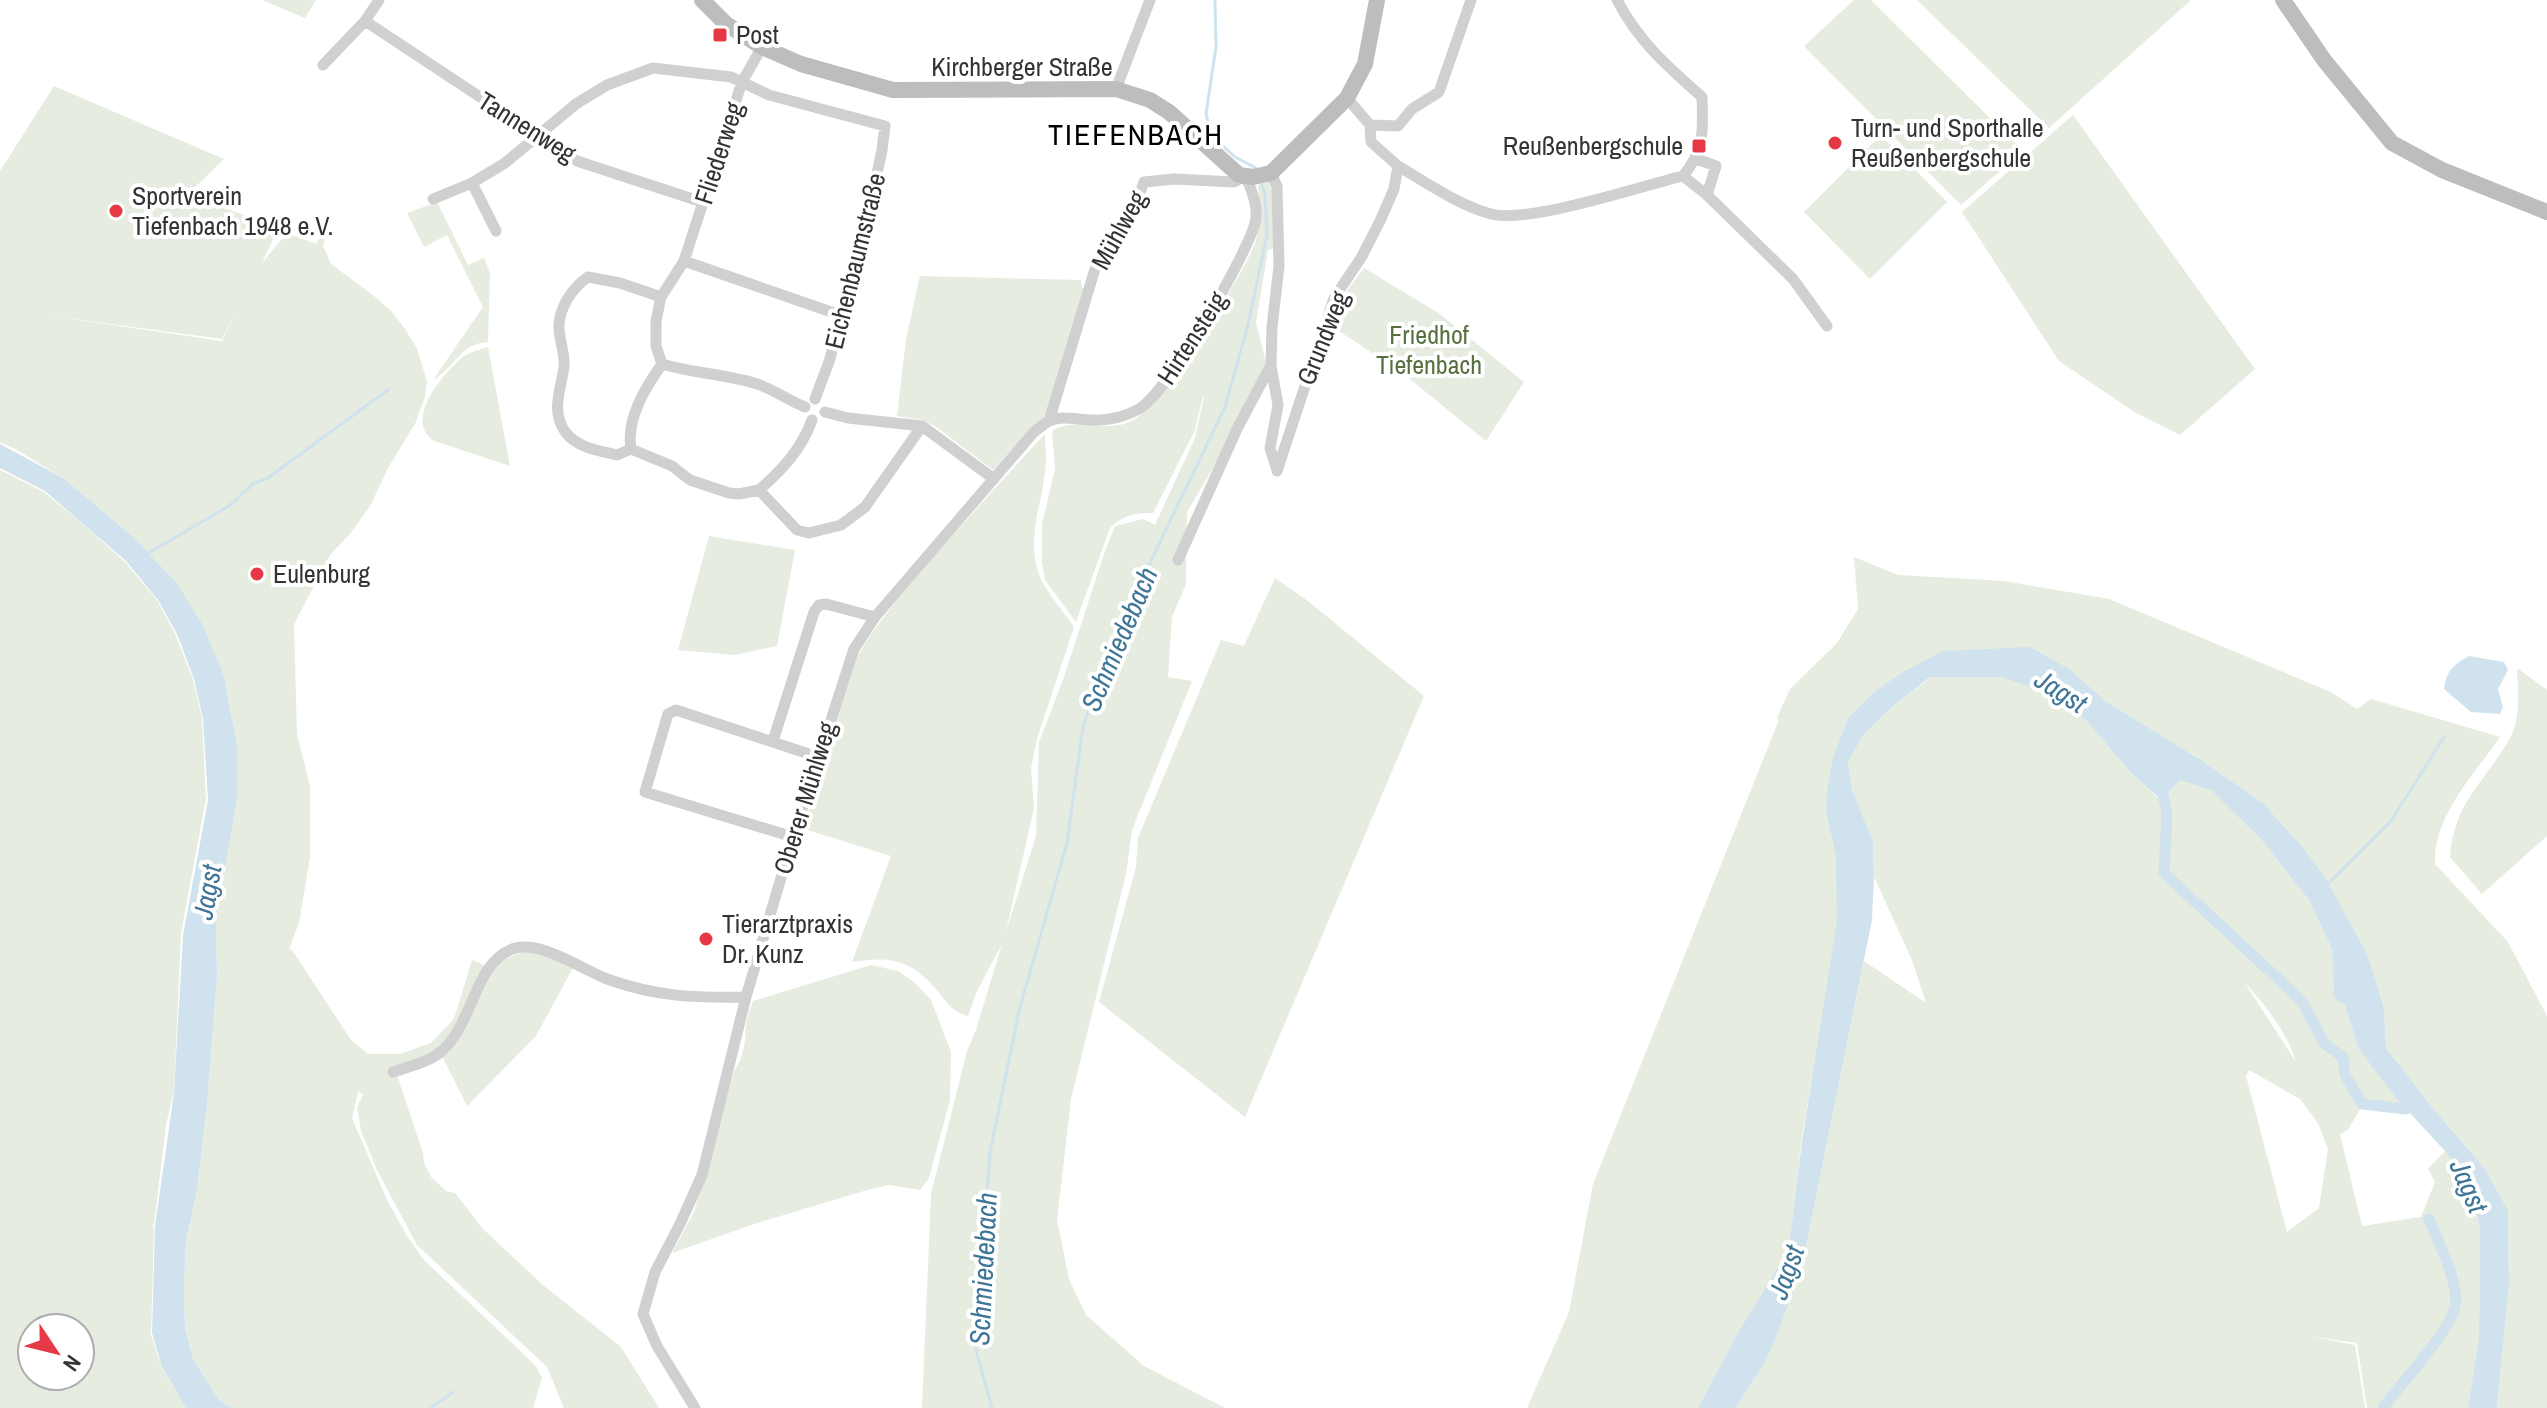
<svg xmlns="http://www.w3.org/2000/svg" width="2547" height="1408" font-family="'Archivo Narrow',sans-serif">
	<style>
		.green { fill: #e6ecdf; fill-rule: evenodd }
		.water { fill: #cfe2ee }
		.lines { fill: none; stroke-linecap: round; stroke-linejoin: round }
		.stream { stroke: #cfe2ee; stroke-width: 3 }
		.canal { stroke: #cfe2ee; stroke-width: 11 }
		.street { stroke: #d0d0d0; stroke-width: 11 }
		.secondary { stroke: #bdbdbd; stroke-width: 16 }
		.poi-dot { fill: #e63946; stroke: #fff; stroke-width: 3 }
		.labels { text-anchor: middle; stroke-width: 8; stroke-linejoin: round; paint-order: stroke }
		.poi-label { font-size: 26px; fill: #333; stroke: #fff; text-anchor: start }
		.street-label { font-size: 26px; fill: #333; stroke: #fff }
		.park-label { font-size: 26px; fill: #56703f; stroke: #fff }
		.water-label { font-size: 28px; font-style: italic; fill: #3f7597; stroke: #fff }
		.quarter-label { font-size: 30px; letter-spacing: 2px; fill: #000; stroke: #fff }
	</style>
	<rect width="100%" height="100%" fill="#fff"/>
	<path class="green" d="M262,0h54l-11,18z
		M1854,0h17l152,151 -62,54 -157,-159z
		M1917,0h274l-142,128z
		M54,86l170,73 -36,35 90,34 -16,35 25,-30 29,11 5,-9 4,3 -2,8 8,18 43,32 18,16 13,17 12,20 10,32 -2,16 -10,27 -26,42 -19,40 -20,28 -20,21 -36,69 3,110 13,52v72l-11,65 -10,26 3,1 59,90 17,14h32l31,-11 23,-24 18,-59 15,6 38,-15 50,13 -39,72 -69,70 -26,-52 -44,21 26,78 1,10 7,14 15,14 9,2 28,36 60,56 78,62 38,61h-95l-17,-41 -130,-122 -40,-75 -16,-39 -4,-23 6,-14 -5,-2 -6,26 36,84 19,34 17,24 111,105 7,13 -9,30h-302l-12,-8 -26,-41 -8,-31 -1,-40 2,-48 11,-49 10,-87 10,-126 -1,-60 21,-118v-57l-13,-67 -48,-94 -45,-47 -68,-57 -46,-28 -17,-8v-271zM237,310l-15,31 -178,-26 178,24z
		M2073,115l182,254 -75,66 -44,-22 -77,-52 -97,-149z
		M1881,135l66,67 -77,77 -66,-67z
		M1270,181l7,32 -2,35 -7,2 -12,73 10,39 -34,74 -45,76 -1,72 -14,33 -4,60 24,4 -60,149 -6,44 -55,225 -14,121 12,59 17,36 58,51 81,42h-303l9,-214 36,-143 9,-21 26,-86 -25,47 -9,25c-14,-3 -19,-11 -28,-22 -26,-33 -47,-39 -88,-32l39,-106 -87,-27 8,-34 46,-140c22,-37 51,-69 79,-102 36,-40 71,-80 108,-119 0,13 2,26 0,38 -4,37 -21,71 -3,109 8,16 22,31 32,46l-37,112 -6,29 3,40 -28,124 30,-96 3,-94 24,-62 42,-129 10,-25 28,-7 12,6 40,-87 9,-41 -2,2 -7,31 -42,83c-19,0 -29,2 -43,15l-34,94 -31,-42 -3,-18v-38l13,-55 -3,-38c25,-16 55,5 83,-12 26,-16 112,-148 121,-179 5,-19 3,-36 2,-55z
		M437,202l31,63 16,-7 6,15 -2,69c-28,1 -34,27 -55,38l50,-73 -36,-72 -23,12 -17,-34z
		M1364,268l76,46 84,68 -38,59 -86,-70 -69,-45 13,-31z
		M920,276l161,4 1,7 5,4 -36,115 -11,17 -16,13 -31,34 -58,-44 -13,-6 -25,-4 9,-77z
		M488,347l22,119 -76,-25c-30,-20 6,-63 25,-81 8,-7 19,-10 29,-13z
		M0,470l44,22 40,33 41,37 32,38 18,34 18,45 9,39 4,81 -25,134 -7,158 -8,34 -12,100 -3,-3 3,5 -3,108 11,33 24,40h-186zM32,1328h48v48h-48z
		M709,536l86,14 -18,96 -43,9 -56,-5z
		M1854,557l44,18 106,6 105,18 222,93 26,17 14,-10 129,38c-26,38 -67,79 -65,127l73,78 39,74v392h-50l12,-122 -1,-76 -23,-41 -58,-68 -41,-53 -2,-39 -61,-135 -22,-29 -38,-42 -62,-43 -94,-58 -39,-34 -38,-21 -157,46 -25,25 -15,39 -6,33 -1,24 6,25 15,36 -45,261 -12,101 -4,17 -49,80 -39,74h-171l42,-96 24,-128 186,-464 -2,-2 13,-29 47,-46 21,-34z
		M1275,578l33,23 116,95 -179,421 -146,-115 37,-135 2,-29 83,-198 23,6z
		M2517,668l30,22v146l-65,58 -32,-37c4,-57 37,-76 61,-121 10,-21 7,-46 6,-68z
		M1931,677h70l41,14 43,28 46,54 29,27 20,-21 31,11 51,49 47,61 23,49 2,47 11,9 13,43 48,61 -43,-5 -15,26 -8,4 22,92 59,-9 14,-35 -7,-13 17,-18 26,34 9,45 -1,108 -11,70h-101l-10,-65 -47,-7 45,9 10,63h-630l32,-49 24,-60 13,-43 60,-295 62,42 -14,-43 -38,-83 -1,-36 -21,-51 -4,-28 16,-28 27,-26zM2245,983c20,21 43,51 51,79zM2249,1070l51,29 18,24 10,26 -9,59 -32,24 -41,-156z
		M871,965l27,6 15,10 18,19 20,52 -1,48 -21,78 -9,12 -31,-5 -22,5 -113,34 -82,29 22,-41 40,-141c10,-14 11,-28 12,-44 0,-8 5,-19 7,-26z"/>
	<path class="water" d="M0,444l63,34 68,57 45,47 26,42 22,52 13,68v56l-21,118 1,60 -10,126 -10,87 -11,49 -2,48 1,40 8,31 26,41 12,8h-45l-24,-41 -10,-34 3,-107 19,-133 9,-158 25,-135 -5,-81 -9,-40 -17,-45 -19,-34 -32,-39 -81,-70 -45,-23z
		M2030,647l38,21 39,34 94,58 62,43 38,42 22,29 44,80 17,55 2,39 41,53 58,68 23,41 1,76 -12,122h-29l11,-70 1,-108 -9,-44 -26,-35 -49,-53 -38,-50 -13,-43 -11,-8 -2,-48 -23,-49 -47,-60 -51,-50 -31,-10 -19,20 -30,-27 -46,-54 -43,-28 -41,-14h-71l-39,31 -27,26 -16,28 4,28 21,51 1,36 -2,43 -68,336 -13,43 -24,60 -32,49h-37l39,-74 49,-80 4,-17 12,-96 35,-220 -1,-66 -10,-41 1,-24 6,-33 15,-39 25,-25 30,-21 40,-21z
		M2469,656l35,6 4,8 -10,19 5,18 -3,7 -29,-2 -27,-23c3,-19 9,-24 25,-33z"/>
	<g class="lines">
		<path class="stream" d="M1215,0l1,47 -10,67 6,22 23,21 21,11 1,4
			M145,555l84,-49 24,-22 15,-6 121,-89
			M2325,887l66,-66 53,-84
			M431,1408l22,-16
			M992,1408l-17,-61 15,-195 30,-145 47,-164 16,-116 27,-81 115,-239 23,-82 19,-90 -2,-41 -4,-11"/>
		<path class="canal" d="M2161,785l6,28 -3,60 138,128 22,42 19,14 2,18 17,29 44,5 7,-9
			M2383,1408c16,-22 67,-77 72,-101 5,-23 -17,-66 -26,-88"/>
		<path class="street" d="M1617,0c22,42 50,66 85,97 1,33 3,53 -19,79l24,19 9,-29 -19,-7
			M365,21l212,140 125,41
			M762,47l-20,35 -58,179 -23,36 -5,24v25l6,18c30,9 62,10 92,19 18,5 33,17 51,24
			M323,65l42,-44 14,-21
			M1116,89l34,-89
			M1347,98l23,27 28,1 14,-17 27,-17 32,-92
			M1398,166c29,17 60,39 93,48 37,10 150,-28 192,-38
			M472,183l24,48
			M1707,195l86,84 34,47
			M433,199l39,-16 33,-20 71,-59 31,-19 46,-17 78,9 38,18 116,31 -3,24 -33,157 -9,8 -10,44 -15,40
			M684,261l156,54
			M662,364c-17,24 -36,55 -31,85l41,17 18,14 39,13 10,1 20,-4 38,40 12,3 32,-8 24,-18 57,-81
			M1271,366l7,39 -8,43 7,22
			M825,412l23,6 74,8 72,53
			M631,449l-14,6c-17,-4 -39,-7 -51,-22 -16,-21 -5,-44 -2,-66 1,-13 -4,-25 -5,-38 -1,-20 13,-41 29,-52l32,6 41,14
			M1277,471l57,-173 27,-40 19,-37 14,-32 4,-23 -27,-24 -1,-17
			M759,490c23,-20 42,-40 53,-70
			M1178,560l59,-131 34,-64 1,-38 7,-61 -2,-80 -6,-13
			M773,741l41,-129 5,-7 7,-1 49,13
			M793,837l-148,-45 23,-78 8,-4 142,47
			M393,1072c14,-5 33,-9 45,-18 35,-26 35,-88 72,-104 27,-13 73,20 97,29 50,18 88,19 139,18
			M695,1408l-38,-62 -14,-32 12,-42 25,-48 22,-49 44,-178 47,-160 61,-188 21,-32 159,-185c5,-4 10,-8 15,-11 13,-6 29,-1 43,-1 17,1 32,-3 47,-11 29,-17 106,-150 116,-186 4,-14 -3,-34 -10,-47l-11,6 -60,-3 -30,3 -12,31 -34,46 -49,162"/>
		<path class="secondary" d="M702,0l24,24 36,23 39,17 92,26 223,-1 34,11 19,12 70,63 14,2 18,-4 76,-75 18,-34 12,-64
			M2283,0l41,60 68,83 50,27 105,42"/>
	</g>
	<g class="poi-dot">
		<rect x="712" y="27" width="16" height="16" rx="4"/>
		<circle cx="1835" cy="143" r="8"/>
		<rect x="1691" y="138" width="16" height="16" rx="4"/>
		<circle cx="116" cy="211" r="8"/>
		<circle cx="257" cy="574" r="8"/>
		<circle cx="706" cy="939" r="8"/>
	</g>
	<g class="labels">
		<g class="poi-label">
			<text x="736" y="44">Post</text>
			<text x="1851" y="137">Turn- und Sporthalle<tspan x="1851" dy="30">Reußenbergschule</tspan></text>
			<text x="1683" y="155" text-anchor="end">Reußenbergschule</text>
			<text x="132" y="205">Sportverein<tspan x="132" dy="30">Tiefenbach 1948 e.V.</tspan></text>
			<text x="273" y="583">Eulenburg</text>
			<text x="722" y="933">Tierarztpraxis<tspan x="722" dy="30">Dr. Kunz</tspan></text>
		</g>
		<g class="street-label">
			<text x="1022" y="76">Kirchberger Straße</text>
			<text transform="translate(527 127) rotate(32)" y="9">Tannenweg</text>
			<text transform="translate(719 153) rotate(-72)" y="9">Fliederweg</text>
			<text transform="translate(1119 230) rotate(-61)" y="9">Mühlweg</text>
			<text transform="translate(855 261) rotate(-76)" y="9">Eichenbaumstraße</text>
			<text transform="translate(1192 338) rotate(-57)" y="9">Hirtensteig</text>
			<text transform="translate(1323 338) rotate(-68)" y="9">Grundweg</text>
			<text transform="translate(805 798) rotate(-73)" y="9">Oberer Mühlweg</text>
		</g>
		<g class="park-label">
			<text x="1429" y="344">Friedhof<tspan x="1429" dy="30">Tiefenbach</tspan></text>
		</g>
		<g class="water-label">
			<text transform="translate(1119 639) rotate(-67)" y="10">Schmiedebach</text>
			<text transform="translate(2061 691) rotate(33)" y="10">Jagst</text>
			<text transform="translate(207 892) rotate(-80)" y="10">Jagst</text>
			<text transform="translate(2469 1186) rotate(67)" y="10">Jagst</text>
			<text transform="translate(983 1269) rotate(-87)" y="10">Schmiedebach</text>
			<text transform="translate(1786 1272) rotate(-70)" y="10">Jagst</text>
		</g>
		<g class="quarter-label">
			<text x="1136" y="145">TIEFENBACH</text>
		</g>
	</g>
	<g transform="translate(56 1352) rotate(125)"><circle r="38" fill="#ffffff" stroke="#adadad" stroke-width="2"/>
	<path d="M0-6L14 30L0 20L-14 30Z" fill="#e63946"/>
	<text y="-12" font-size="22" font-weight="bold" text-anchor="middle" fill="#333333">N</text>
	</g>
</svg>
